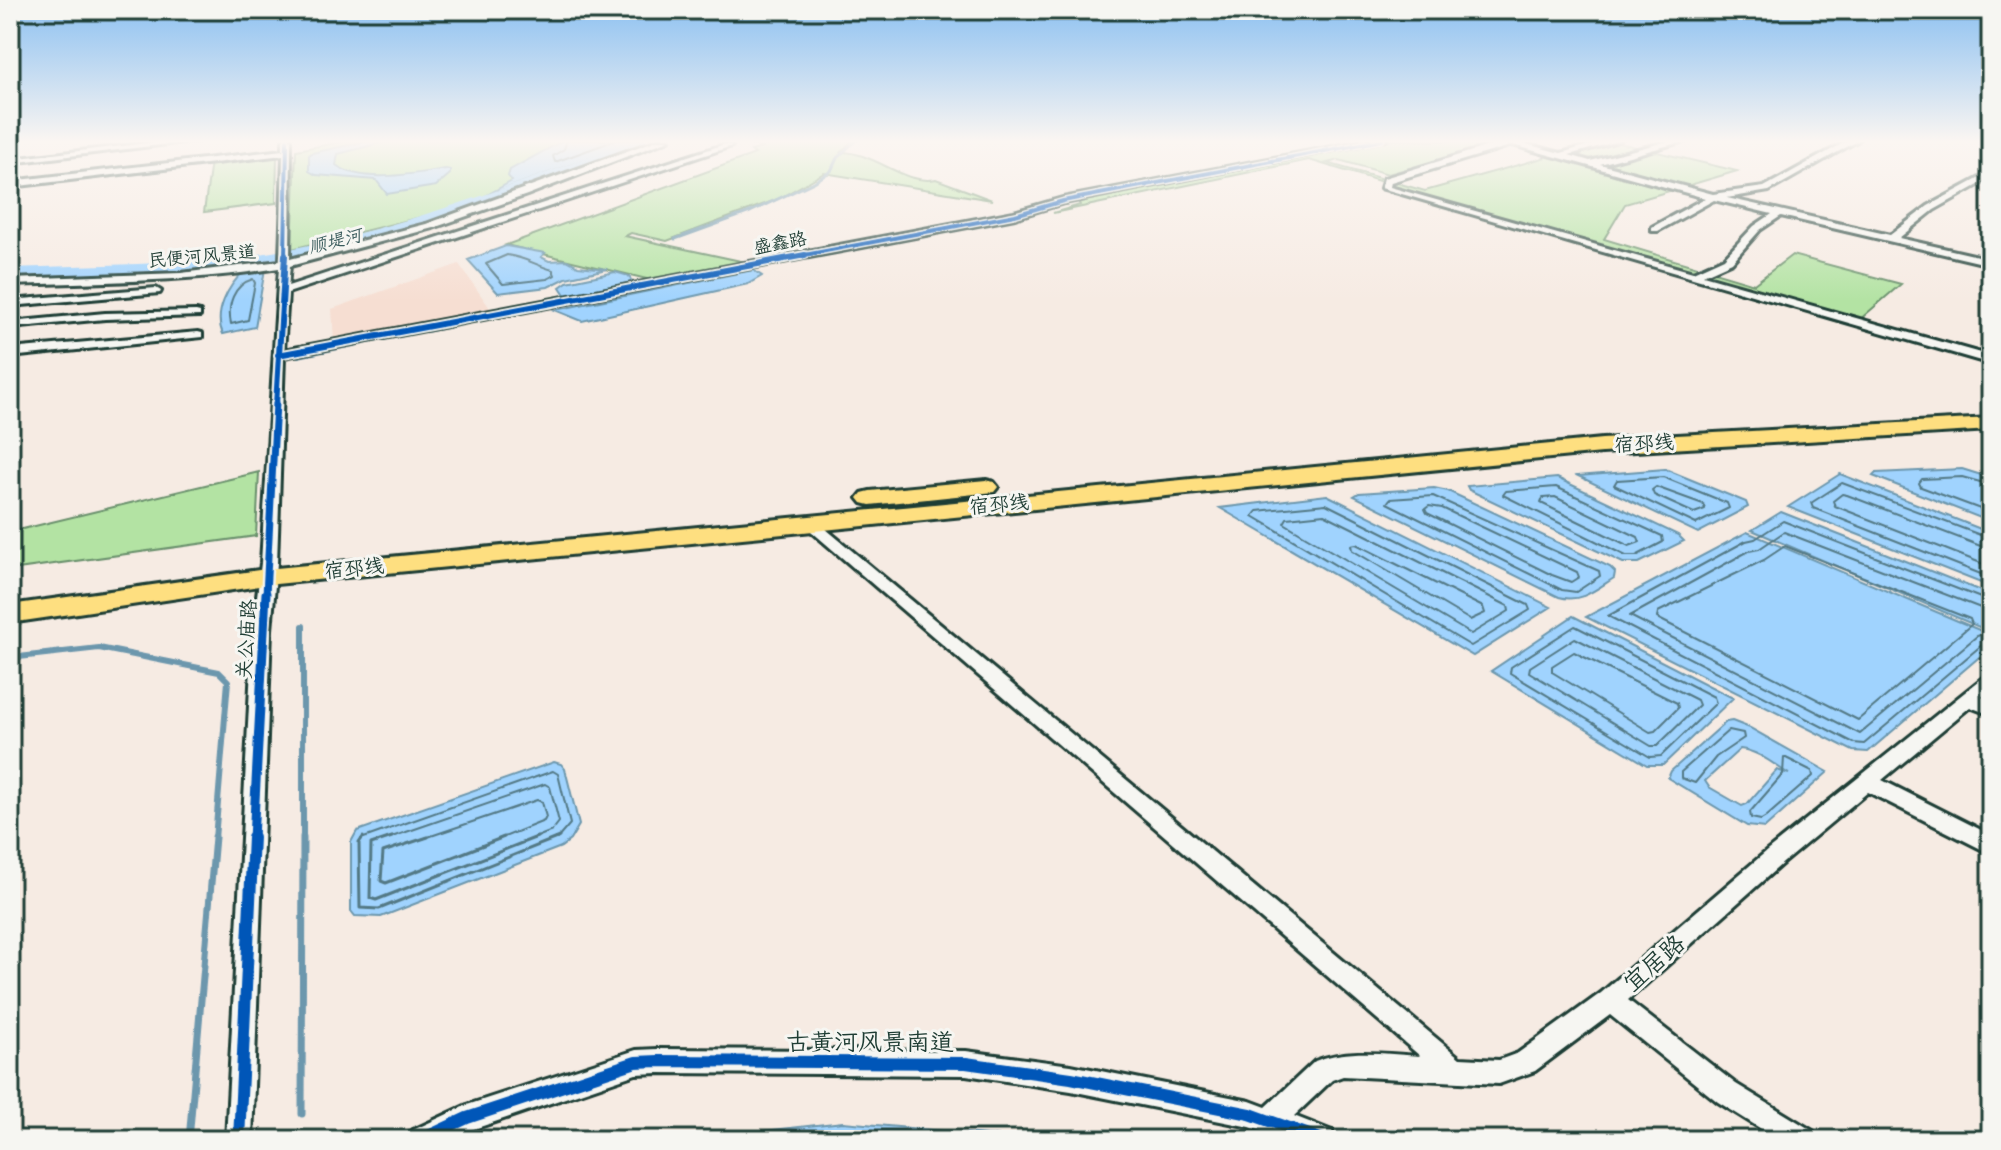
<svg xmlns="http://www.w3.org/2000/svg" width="2001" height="1150" font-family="'Shantell Sans','LXGW WenKai TC',sans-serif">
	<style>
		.built { fill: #f6ded2 }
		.green { fill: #b3e3a3; stroke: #69906c; stroke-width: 2 }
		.water { fill: #a0d3fe; stroke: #6c97ad; stroke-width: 2; fill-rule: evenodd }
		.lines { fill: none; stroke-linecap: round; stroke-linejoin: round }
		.shore-far1 { stroke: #537985; stroke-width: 2 }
		.shore { stroke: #537985; stroke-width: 3 }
		.stream-far3 { stroke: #6c97ad; stroke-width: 3 }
		.stream-far2 { stroke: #6c97ad; stroke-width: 4 }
		.stream-far1 { stroke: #6c97ad; stroke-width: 6 }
		.stream { stroke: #6c97ad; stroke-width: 7 }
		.river { fill: #a0d3fe; fill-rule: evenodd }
		.street-casing { stroke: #1f3d34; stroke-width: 6 }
		.primary-casing { stroke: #1f3d34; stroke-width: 6 }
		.street { fill: #f6f6f2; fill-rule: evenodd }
		.primary { fill: #fedf80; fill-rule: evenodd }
		.cycleway-far4-casing { stroke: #f6f6f2; stroke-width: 7 }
		.cycleway-far3-casing { stroke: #f6f6f2; stroke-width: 10 }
		.cycleway-far2-casing { stroke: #f6f6f2; stroke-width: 12 }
		.cycleway-far1-casing { stroke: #f6f6f2; stroke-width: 14 }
		.cycleway-casing { stroke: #f6f6f2; stroke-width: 17 }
		.cycleway-far4 { stroke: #0057b8; stroke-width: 4 }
		.cycleway-far3 { stroke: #0057b8; stroke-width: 6 }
		.cycleway-far2 { stroke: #0057b8; stroke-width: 7 }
		.cycleway-far1 { stroke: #0057b8; stroke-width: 9 }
		.cycleway { stroke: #0057b8; stroke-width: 12 }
		.labels { text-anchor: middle; stroke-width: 6; stroke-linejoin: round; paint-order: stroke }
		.far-water-label { font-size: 18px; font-style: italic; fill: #395b5c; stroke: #f6f6f2 }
		.far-street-label { font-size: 18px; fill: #1f3d34; stroke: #f6f6f2 }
		.street-label { font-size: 20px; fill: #1f3d34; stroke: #f6f6f2 }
		.near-street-label { font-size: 24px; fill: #1f3d34; stroke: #f6f6f2 }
	</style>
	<rect width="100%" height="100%" fill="#f6ebe3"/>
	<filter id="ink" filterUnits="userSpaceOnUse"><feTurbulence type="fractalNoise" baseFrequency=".0125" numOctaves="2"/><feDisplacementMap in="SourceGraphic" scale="16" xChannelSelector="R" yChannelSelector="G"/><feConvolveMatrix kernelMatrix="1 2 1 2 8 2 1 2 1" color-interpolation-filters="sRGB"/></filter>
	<g filter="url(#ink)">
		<path class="built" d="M459,264l33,47 -158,31 -2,-33z"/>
		<path class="green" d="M354,140h284l-181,68 -165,41 4,-99z
			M759,140h94l-12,12c34,0 64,34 95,27l56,21 -168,-27 -46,26 -111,42 -36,-8 -6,3 125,27 -95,18 -149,-36 249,-91 -4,-3 11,-3 -15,-5z
			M1392,140l113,2 -117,32 -49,-14 -12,3 56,16 -4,2 -70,-21 -256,53 27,-8 -2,-4z
			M1607,140l130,31 -112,33 -21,35 150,45 38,-29 109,29 -43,37 -467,-133 -1,-7 35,10z
			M277,155l-1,48 -72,9 7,-50z
			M259,472l-3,64 -246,34v-38z"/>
		<path class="water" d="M372,140h20l-54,14 -2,11c27,20 79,8 110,4l4,1v4l-14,12 -49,8 -11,-14 -60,-5 -7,-4v-16l3,-2z
			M564,140h75l-154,56 27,-15 -4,-5 2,-6z
			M506,246l39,7 -4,4 8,4 18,-1 11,6 29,3 -41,9 -18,9 -50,6 -30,-33z
			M265,269l-10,58 -32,7c-10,-21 5,-48 21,-63z
			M753,270l9,6 -14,8 -166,37 -27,-11z
			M615,272l14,4 3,6 -66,14 -6,-9 7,-5z
			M1665,469l81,33 2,5 -50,26 -120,-57z
			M1962,469l29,9v44l-118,-46 3,-3z
			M1840,474l151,59v54l-203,-80z
			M1557,478l121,57 6,6 -45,22h-16l-154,-73 -2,-4z
			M1434,488l14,3 162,76 5,5 -1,6c-19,12 -33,25 -55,19l-205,-101 5,-3z
			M1327,495l224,112 -78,49 -253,-148z
			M1781,512l210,83v37l-239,-102z
			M1747,532l244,103v12l-123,105 -15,-1 -267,-134z
			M1573,616l160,82 -70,67h-16l-156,-94z
			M1732,721l18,7 78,44 -63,56 -18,-2 -79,-48 3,-7 55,-49zM1740,749c19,2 34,16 49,25l-12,-4 -30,34 -5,2 -33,-19 -4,-6z
			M554,762l7,2 4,5 14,56 -9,15 -9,7 -180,70 -26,-1 -4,-5v-69l6,-11z
			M843,1122l155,14 19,4h-331z"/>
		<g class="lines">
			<path class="shore-far1" d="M567,140l-3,9 -11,7 2,6 61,-22
				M507,255c20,3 28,10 46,15l2,5 -8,4 -44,5 -17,-20z
				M253,279l2,4 -7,37 -17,4c-4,-19 2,-39 22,-45z
				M1663,477l64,26 2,5 -33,16 -82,-39 3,-5z
				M1991,485l-29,-8 -40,2 -3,4 2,4 70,26
				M1556,487l106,49 1,6 -27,14h-10l-123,-61 3,-4z
				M1656,487l47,17 2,5 -11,4 -40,-18 -2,-5z
				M1433,496l166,75 1,5 -24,16 -14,-2 -175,-87 3,-4z
				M1555,497l83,40 2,5 -11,4 -88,-43 2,-5z
				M1326,504l202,101 2,5 -59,36 -218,-130 4,-5z
				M1429,506l13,2 135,64 2,5 -8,5 -19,-7 -125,-62 -2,-4z
				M1324,514l184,92 1,5 -38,23 -187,-111 3,-5z
				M1991,539l-149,-56 -31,20 2,5 178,70
				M1356,544l127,63 2,6 -15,7 -118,-70 -1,-5z
				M1785,546l185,73 2,5 -114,96 -201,-102 1,-6 106,-52z
				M1991,550l-144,-55 -5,-1 -9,7 2,5 156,61
				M1991,602l-208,-81 -28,18 -9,2 -138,75 246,127 10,1 119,-100 8,-2
				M1991,612l-207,-80 -25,17 -10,2 -119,65 230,118 117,-98 14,-4
				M1575,626l139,71 2,6 -55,53 -11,1 -140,-84 1,-6z
				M1575,638l122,62 2,5 -42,41h-6l-122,-74 1,-5z
				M1574,652l103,51 1,5 -23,23 -5,1 -98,-60v-6z
				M1729,730l14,3 1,5 -28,19 -21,26 -14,-5v-6z
				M1784,757l28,14 1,5 -47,41 -5,3 -10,-2 -1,-6 33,-38z
				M361,839l192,-68 5,3 12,50 -13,15
				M386,839l159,-55 5,3 9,35 -7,9 -20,8
				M422,839l115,-39 5,2 4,15 -2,4 -45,18"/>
			<path class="shore" d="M363,837l-4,6 1,65 19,1 180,-72
				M392,837l-21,7 -1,54 6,2 161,-63
				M428,837l-45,15 -2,29 5,2 118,-46
				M746,1140l97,-10 109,10"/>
			<path class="stream-far3" d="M675,239l75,-27 64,-30 17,-11 6,-13 19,-18"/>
			<path class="stream-far2" d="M662,285l96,-18
				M426,331l104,-21
				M298,356l110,-22"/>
			<path class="stream-far1" d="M10,658l89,-10 120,24 9,9 -13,158
				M303,839v-213"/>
			<path class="stream" d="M302,1114l1,-277
				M189,1140l26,-303"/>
			<path class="river" d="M633,140h20l-153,60 -160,48 -53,11 -81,11 -196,8v-10c93,-4 188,-2 280,-19 118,-23 231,-66 343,-109z"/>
			<g class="street-casing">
				<path id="street" d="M173,140h28l-191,23v-4z
					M283,140h8l-1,119 136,-35 231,-84h12l-142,55 -94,33 -143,38 -2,20 437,-142 7,2 -444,147 -4,57 730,-138 49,-14 305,-58h18l-322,63 -49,15 -731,139 -7,206 -6,67 -19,510h-26l27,-510 8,-67 18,-295c-89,14 -179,14 -269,17v-6l171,-6 99,-12 3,-106 -273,32v-6l273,-31z
					M1508,140h18l-4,3 39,10 46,-13h14l-52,15 21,6 83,-21h15l-88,24 113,30 51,-7 85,-47h10l-90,51 -42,7 163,37 38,-29 63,-34v6l-57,32 -35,28 92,21v6l-210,-49 -21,14 -28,32 -29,13 288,81v8l-610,-176 3,-10zM1513,145l192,53 -53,29v4h6l56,-31 58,14 -18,12 -30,32 -31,14 -303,-85 1,-5z
					M156,288l5,3 -1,2 -150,13v-6z
					M196,311l4,1v4l-95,3 -95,9v-6l95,-9z
					M198,332l4,1v4l-192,20v-8z
					M809,518l5,1 646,539 39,2 19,-7 83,-60 167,-143 217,-174 6,-2v16l-9,7 9,4v14l-21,-8 -88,73 109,55v19l-123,-62 -84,70 -156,138 108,84 77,47 4,9h-38l-61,-38 -108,-87 -75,56 -36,13 -156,-8 -11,4 -38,36 38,15 4,9h-50l-36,-13 -179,-36 -105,-16 -308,-2 -22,1 -165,56 -22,10h-42l4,-9 56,-26 169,-55 22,-1 308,2 105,14 179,36 16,6 49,-46c34,-13 69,-7 105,-5l-616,-531 -2,-3 2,-3z"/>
			</g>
			<g class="primary-casing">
				<path id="primary" d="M1991,418v12l-389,23 -1336,132 -256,38v-18l256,-36 1336,-130z
					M986,480l8,2 4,5 -4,5 -124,13 -8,-2 -4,-5 4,-5 8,-2z"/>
			</g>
			<use href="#street" class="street"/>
			<use href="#primary" class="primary"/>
			<g class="cycleway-far4-casing">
				<path id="cycleway-far4" d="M285,257l2,-117
					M794,257l221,-42 48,-14 319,-61"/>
			</g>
			<g class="cycleway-far3-casing">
				<path id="cycleway-far3" d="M278,355l527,-100
					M276,405l9,-150"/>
			</g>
			<g class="cycleway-far2-casing">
				<path id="cycleway-far2" d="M266,595l10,-192"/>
			</g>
			<g class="cycleway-far1-casing">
				<path id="cycleway-far1" d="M253,839l13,-246"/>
			</g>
			<g class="cycleway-casing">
				<path id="cycleway" d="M239,1140l14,-303
					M420,1140l47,-22 169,-56 22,-1 308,2 105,15 179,36 73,26"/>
			</g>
			<use href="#cycleway-far4" class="cycleway-far4"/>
			<use href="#cycleway-far3" class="cycleway-far3"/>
			<use href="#cycleway-far2" class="cycleway-far2"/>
			<use href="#cycleway-far1" class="cycleway-far1"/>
			<use href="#cycleway" class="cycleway"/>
		</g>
	</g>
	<linearGradient id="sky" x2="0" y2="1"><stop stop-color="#8bc0f1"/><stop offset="0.47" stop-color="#fbf6f2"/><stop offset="1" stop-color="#fbf6f2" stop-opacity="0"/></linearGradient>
	<rect width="2001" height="301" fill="url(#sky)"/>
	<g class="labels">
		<g class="far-water-label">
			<text transform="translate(335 241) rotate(-14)" y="6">顺堤河</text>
		</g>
		<g class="far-street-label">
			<text transform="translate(780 243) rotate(-11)" y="6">盛鑫路</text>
			<text transform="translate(202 256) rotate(-5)" y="6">民便河风景道</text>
		</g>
		<g class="street-label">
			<text transform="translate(1644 443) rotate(-3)" y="7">宿邳线</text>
			<text transform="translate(999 504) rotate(-5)" y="7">宿邳线</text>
			<text transform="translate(354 568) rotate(-6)" y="7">宿邳线</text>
			<text transform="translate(246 639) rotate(-86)" y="7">关公庙路</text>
		</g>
		<g class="near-street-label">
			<text transform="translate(1654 963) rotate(-41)" y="8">宜居路</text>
			<text x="870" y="1050">古黄河风景南道</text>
		</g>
	</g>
	<rect width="2001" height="1150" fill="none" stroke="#f6f6f2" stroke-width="40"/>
	<rect x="20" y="20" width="1961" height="1110" fill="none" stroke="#1f3d34" stroke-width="3" filter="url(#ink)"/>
</svg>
